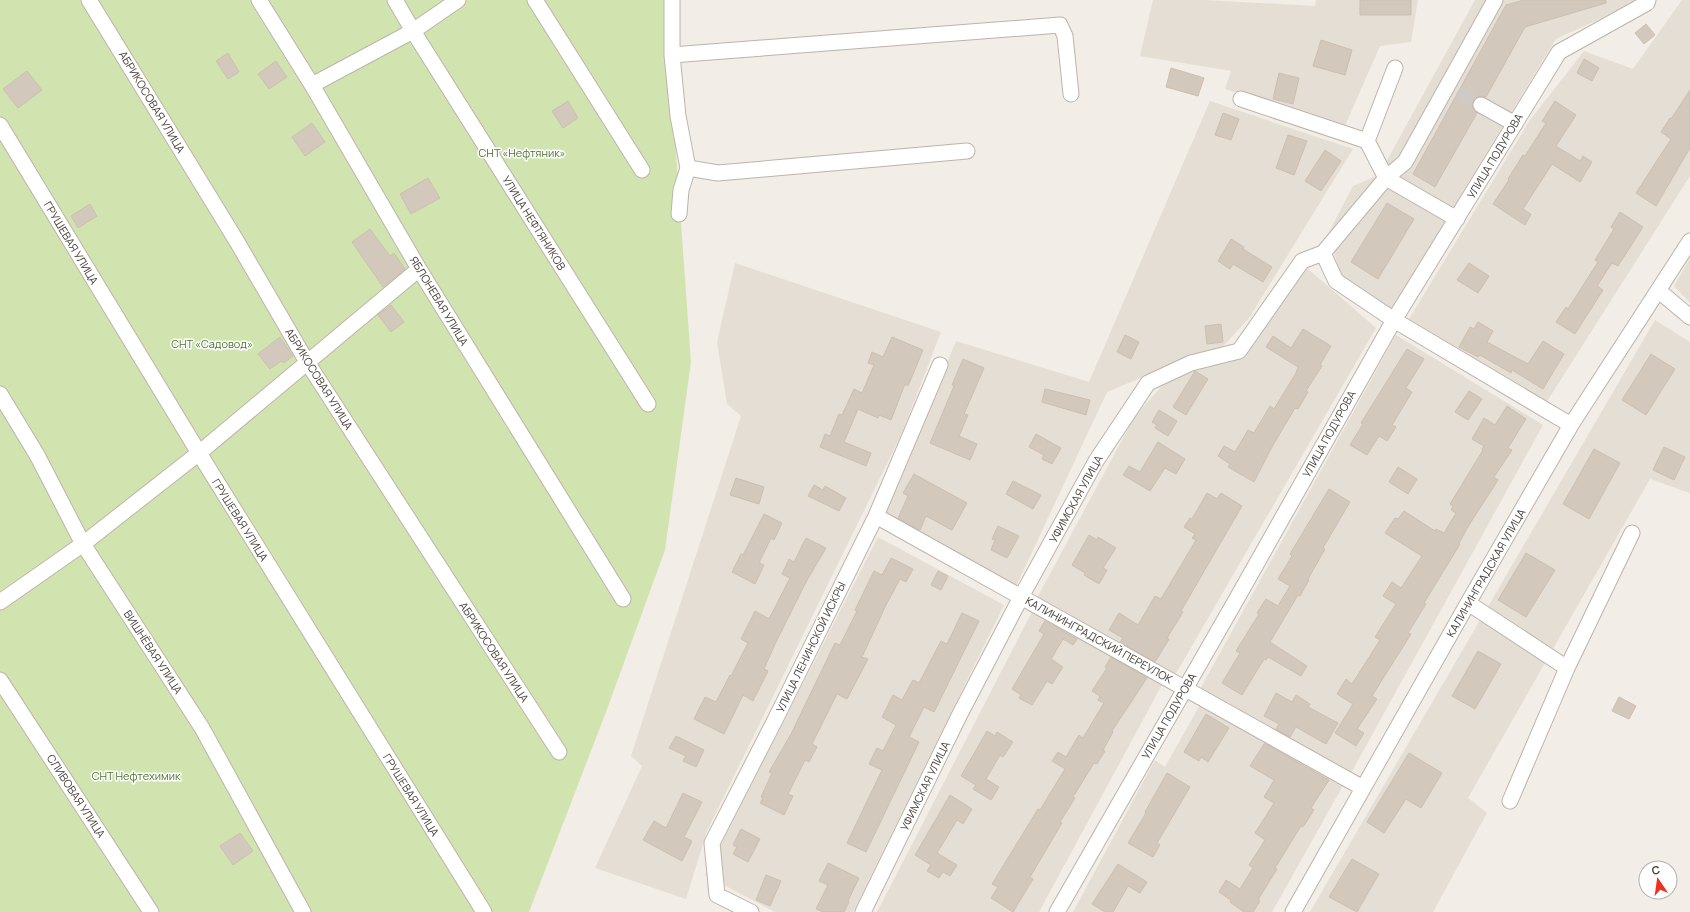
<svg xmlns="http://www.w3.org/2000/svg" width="1690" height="912" font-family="Manrope,sans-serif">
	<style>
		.residential { fill: #e5ded4 }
		.green { fill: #d1e4b0 }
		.building { fill: #d2c8bc; stroke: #cdbfaf }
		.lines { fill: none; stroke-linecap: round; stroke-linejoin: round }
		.minor-tunnel { stroke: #cfcac3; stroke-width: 15; stroke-dasharray: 15 8; stroke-linecap: butt }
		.minor-casing { stroke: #bcb4a9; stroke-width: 17 }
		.minor { stroke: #fff; stroke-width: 15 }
		.labels { text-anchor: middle; stroke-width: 3; stroke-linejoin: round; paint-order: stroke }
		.street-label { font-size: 11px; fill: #443d35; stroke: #fff }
		.park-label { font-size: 11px; fill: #4c712d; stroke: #fff }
	</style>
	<rect width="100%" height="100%" fill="#f2ede6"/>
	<path class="residential" d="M1153,0h51l111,6 1,-6h102l-7,42 -31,4 -36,82 -119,-39 6,-18 -91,-15z
		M1475,0h166l-85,39 -165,271 -51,-35 -11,-43 24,-46 26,-11z
		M1682,0h8v176l-144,227 -137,-84 121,-199 54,-69 49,18z
		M1210,101l143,48 -104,169 -32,35 -31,6 -79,33 -96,205 -129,-76 74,-180 133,41z
		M1690,258v45l-16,-17z
		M735,263l206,69 -39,101 -195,398 -21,68 -91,-31 47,-102 -11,-10 110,-340 -14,-12 -10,-62z
		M1307,268l69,60 -202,349 -137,-79 98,-182 36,-40 66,-16z
		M1655,320l35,22v151l-40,-14 -182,319 19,15 -54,99h-123z
		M1396,335l147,90 -193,350 -150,-86z
		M878,537l126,68 -151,307h-78l-70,-37z
		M1034,608l129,75 -124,229h-162z
		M1201,703l144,79 -73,130h-199l82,-152 10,7z"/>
	<path class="green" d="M0,0h665l26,362 -26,188 -59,162 -77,200h-529z"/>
	<path class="building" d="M1360,0h51v15h-51z
		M1524,0h82v3l-81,24 -39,70h-9l-4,4v8l4,4 -42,74 -22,-13 93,-169z
		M1646,24l9,11 -11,9 -9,-11z
		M1321,40l31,10 -7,25 -32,-9z
		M228,53l11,19 -11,7 -12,-18z
		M1584,59l15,9 -7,13 -15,-8z
		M276,61l11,16 -18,12 -11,-15z
		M1171,68l33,10 -6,18 -32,-9z
		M27,71l15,19 -24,18 -15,-19z
		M1279,73l20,5 -6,26 -20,-5z
		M1690,90v58l-34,58 -20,-13 35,-54 -10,-7 9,-14 1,1z
		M568,101l10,17 -15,10 -11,-17z
		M1555,101l21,14 -20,31 24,15 3,-5 9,6 -12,20 -28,-18 -29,45 8,5 -6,11 -32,-21 16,-24 -1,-1 15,-24 2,1 21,-33 -4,-2z
		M1223,113l16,6 -8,21 -16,-5z
		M312,123l13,19 -20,14 -13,-19z
		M1288,135l19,6 -13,34 -18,-7z
		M1325,150l16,11 -20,30 -16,-10z
		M428,178l12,20 -29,16 -11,-20z
		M1387,203l27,16 -36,60 -27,-17z
		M90,204l7,12 -19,12 -7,-12z
		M1620,212l23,15 -25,39 -6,-3 -15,23 6,4 -28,44 -19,-12 10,-15 2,2 30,-47 -3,-2 19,-31 -3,-2z
		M370,229l20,27 4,-3 11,16 -22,18 -31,-45z
		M1231,239l13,8 -1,2 29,18 -9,15 -30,-18 -3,5 -12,-8z
		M1469,263l20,13 -11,17 -21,-13z
		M391,305l13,17 -13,10 -13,-17z
		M1478,322l15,9 -6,11 41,22 15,-23 21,13 -21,35 -31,-19 -1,3 -31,-18 -2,2 -19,-10 11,-20 4,2z
		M1221,324l2,18 -16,2 -2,-18z
		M1303,329l28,17 -11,19 2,1 -16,25 2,1 -10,17 -3,-1 -22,37 -19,37 -26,-15 2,-3 -12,-8 6,-10 11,6 13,-22 6,3 16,-27 4,3 22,-36 2,-6 -32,-20 7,-11 18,12z
		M1125,335l14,7 -8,17 -14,-7z
		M280,337l13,19 -9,7 -3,-2 -11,8 -12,-15z
		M892,337l31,13 -15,36 -3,-2 -14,36 -12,-5 -1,3 -20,-9 -14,33 27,11 -5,13 -46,-19 5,-13 5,2 9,-22 3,1 12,-26 8,4 12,-28 -6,-2 4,-11 11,5z
		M1407,349l17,10 -18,29 6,4 -20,33 4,2 -9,14 -8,-5 -12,19 -17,-10 13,-21 -2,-1z
		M1651,354l24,15 -29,46 -24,-15z
		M963,359l21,9 -20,46 4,1 -9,21 18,8 -7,16 -40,-17 24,-57 -2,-1z
		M1195,371l13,8 -22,36 -13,-8z
		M1045,389l45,11 -4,15 -44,-13z
		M1469,391l13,8 -14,21 -13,-8z
		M1507,406l19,13 -18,29 4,2 -18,27 4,3 -29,45 -10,18 1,1 -36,59 2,1 -18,29 3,1 -39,62 5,3 -20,30 7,4 -8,13 -21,-13 18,-29 -16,-10 9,-15 6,5 28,-44 -5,-3 21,-33 -13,-8 9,-14 9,6 21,-32 -37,-23 10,-15 3,1 6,-8 31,20 1,-2 8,4 12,-20 -5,-3 2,-4 -3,-2 33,-54 -1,-1 2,-3 -12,-7 12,-21 11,7z
		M1159,410l18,11 -9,15 -13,-8 2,-3 -5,-3z
		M1036,434l25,14 -9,16 -10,-5 2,-4 -15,-8z
		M1158,442l27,17 -9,15 -11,-6 -15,23 -27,-16 6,-9 11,6z
		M1664,447l21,10 -11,23 -21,-10z
		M1594,449l26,14 -31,56 -26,-15z
		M1398,467l19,12 -9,15 -19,-12z
		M914,474l53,29 -15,27 -26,-14 -6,14 -22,-12 10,-22 -5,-3z
		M736,478l28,9 -5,17 -29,-9z
		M1013,481l28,14 -8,14 -27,-15z
		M814,485l9,5 2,-4 21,12 -7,13 -31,-15z
		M1329,489l21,13 -27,46 2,1 -17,30 1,1 -9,16 -2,-1 -28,47 37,24 -6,10 -33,-19 -2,3 -2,-1 -22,36 -20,-12 18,-30 -4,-2 23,-37 -2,-1 9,-14 12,7 12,-20 -12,-7 14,-23 -2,-2z
		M1207,493l10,6 4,-6 21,13 -61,105 2,1 -16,26 2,1 -14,23 -35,-20 3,-4 -14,-8 10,-17 19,12 17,-29 6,3 35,-59 -4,-2 3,-4 -11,-7 6,-9 2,1z
		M764,514l18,9 -8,17 -3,-2 -12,25 5,2 -9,19 -23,-12 9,-18 2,1z
		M998,526l21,10 -12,22 -16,-8 4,-10 -3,-1z
		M1089,535l8,5 1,-3 18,11 -13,20 4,2 -8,14 -15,-9 1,-2 -13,-8z
		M806,538l20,10 -20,34 -31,62 -11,25 4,2 -15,30 -10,-6 -19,39 -30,-15 11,-22 11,5 14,-27 1,1 17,-33 -7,-4 14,-28 14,8 21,-41 -8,-4 7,-15 5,3z
		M1526,553l29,17 -29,47 -28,-17z
		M891,558l22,11 -7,13 -6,-3 -14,26 -24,52 6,2 -21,40 -10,-5 -25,50 5,3 -8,15 -4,-2 -17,34 5,2 -9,19 -24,-12 3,-5 -2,-1 11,-24 -3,-1 22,-38 44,-91 5,2 17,-34 -2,-1 19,-39 8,4z
		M938,571l10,5 -7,14 -10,-5z
		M962,613l17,8 -45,91 -10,-5 -15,30 10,5 -53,110 -19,-9 35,-73 -13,-6 8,-16 6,3 13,-26 -14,-8 11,-22 9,5 11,-20 6,3 22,-42 6,3z
		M1045,621l32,18 -4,6 -10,-6 -12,20 12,8 -11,17 -5,-3 -15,24 -13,-7 2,-3 -9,-6 32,-55 -5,-3z
		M1478,651l23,13 -26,45 -23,-13z
		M1111,657l36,21 -35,53 1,1 -10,18 2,1 -8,13 -3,-1 -21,34 2,1 -15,24 2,1 -32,54 3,2 -20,33 -22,-14 7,-11 -6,-3 46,-75 2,1 25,-41 -13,-8 6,-9 8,5 13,-22 4,3 21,-35 -6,-3 2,-4 -8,-5 15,-23 -2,-1z
		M1276,693l16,9 4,-7 14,9 -2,3 30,16 -12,21 -30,-17 -6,10 -14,-8 3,-5 -15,-8z
		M1619,697l17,9 -7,13 -17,-8z
		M1206,714l23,14 -21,34 -7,-5 -2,4 -15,-9z
		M987,731l8,5 2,-4 16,10 -10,15 -3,-2 -14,24 13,8 -8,13 -18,-11 3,-4 -15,-9z
		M676,736l28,14 -8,17 -13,-6 3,-5 -17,-8z
		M1264,744h2l63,36 -18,28 3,2 -11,17 -2,-1 -26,42 2,1 -19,31 2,1 -7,11h-9l-14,-10 1,-2 -12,-8 7,-12 14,9 13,-21 -4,-3 16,-25 -10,-7 19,-30 -10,-6 10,-17 -24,-14z
		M1409,753l33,20 -21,35 -15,-9 -22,34 -17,-11z
		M1167,773l23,14 -33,56 3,2 -7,12 -25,-14 18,-30 -1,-1z
		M683,793l19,9 -18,35 8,4 -10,20 -39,-21 11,-19 12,7z
		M950,795l22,14 -9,15 -6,-4 -20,33 20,12 -7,11 -7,-4 -4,6 -12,-7 4,-6 -16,-10z
		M741,829l19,10 -12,23 -15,-8 4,-7 -4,-2z
		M240,833l13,18 -20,14 -13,-19z
		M1352,859l27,15 -22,38 -28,-15z
		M828,863l31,15 -11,23 1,1 -5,10h-21l-7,-3 12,-24 -9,-4z
		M1118,864l29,18 -7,11 -12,-7 -15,26h-8l-13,-8z
		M766,875l15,6 -11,25 -14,-6z"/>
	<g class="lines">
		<path class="minor-tunnel" d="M1459,92l22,13"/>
		<g class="minor-casing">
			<path id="minor" d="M89,0l147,240 71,122 252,390
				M259,0l53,85 107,184 204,330
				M395,0l18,31 235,373
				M535,0l107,170
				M672,0v55l6,61 10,52 -7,22 -2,24
				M672,55l388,-30 5,11 6,58
				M312,85l101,-54 45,-31
				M1241,99l126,42 19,37 71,41
				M1481,105l34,19
				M0,125l199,328 285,459
				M1367,141l28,-73
				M688,168l30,5 249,-22
				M1323,253l13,28 58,39 177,105
				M1659,291l31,26
				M0,394l37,61 46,89 119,184 101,184
				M876,516l487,272
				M0,602l83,-58 116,-91 220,-184
				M1468,603l99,65 -57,133
				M1567,668l65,-135
				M0,680l151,232
				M751,912l-34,-17 -5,-52 63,-123 101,-204 64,-151
				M863,912l97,-198 61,-117 75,-136 52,-78 43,-20 48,-12 63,-90 21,-8 63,-75 19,-16 90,-162
				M1057,912l179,-312 158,-280 165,-268 88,-49 1,-3
				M1293,912l175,-309 103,-178 119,-184"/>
		</g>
		<use href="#minor" class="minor"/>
	</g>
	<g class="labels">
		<g class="street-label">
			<text transform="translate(152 102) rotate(59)" y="4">АБРИКОСОВАЯ УЛИЦА</text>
			<text transform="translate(1495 156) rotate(-59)" y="4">УЛИЦА ПОДУРОВА</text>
			<text transform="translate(534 223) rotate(58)" y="4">УЛИЦА НЕФТЯНИКОВ</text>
			<text transform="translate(71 243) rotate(59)" y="4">ГРУШЕВАЯ УЛИЦА</text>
			<text transform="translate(439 301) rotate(59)" y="4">ЯБЛОНЕВАЯ УЛИЦА</text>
			<text transform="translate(319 379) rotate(58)" y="4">АБРИКОСОВАЯ УЛИЦА</text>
			<text transform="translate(1329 434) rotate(-61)" y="4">УЛИЦА ПОДУРОВА</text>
			<text transform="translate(1076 499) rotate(-61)" y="4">УФИМСКАЯ УЛИЦА</text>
			<text transform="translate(240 520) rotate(58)" y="4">ГРУШЕВАЯ УЛИЦА</text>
			<text transform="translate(1486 573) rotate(-60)" y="4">КАЛИНИНГРАДСКАЯ УЛИЦА</text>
			<text transform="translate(1099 640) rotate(29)" y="4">КАЛИНИНГРАДСКИЙ ПЕРЕУЛОК</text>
			<text transform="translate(811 647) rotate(-64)" y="4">УЛИЦА ЛЕНИНСКОЙ ИСКРЫ</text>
			<text transform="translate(153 652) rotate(57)" y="4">ВИШНЁВАЯ УЛИЦА</text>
			<text transform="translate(494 652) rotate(57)" y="4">АБРИКОСОВАЯ УЛИЦА</text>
			<text transform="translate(1169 716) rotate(-60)" y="4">УЛИЦА ПОДУРОВА</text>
			<text transform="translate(925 786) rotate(-64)" y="4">УФИМСКАЯ УЛИЦА</text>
			<text transform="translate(411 795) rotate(58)" y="4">ГРУШЕВАЯ УЛИЦА</text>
			<text transform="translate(76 796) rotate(57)" y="4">СЛИВОВАЯ УЛИЦА</text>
		</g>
		<g class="park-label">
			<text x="522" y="157">СНТ «Нефтяник»</text>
			<text x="212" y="348">СНТ «Садовод»</text>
			<text x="136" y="780">СНТ Нефтехимик</text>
		</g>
	</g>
	<g transform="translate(1658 880) rotate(347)"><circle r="19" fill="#ffffff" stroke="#b4b1ae"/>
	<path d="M0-3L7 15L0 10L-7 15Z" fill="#ec3122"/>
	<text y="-6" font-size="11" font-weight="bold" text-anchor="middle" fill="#443d35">С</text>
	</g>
</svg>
